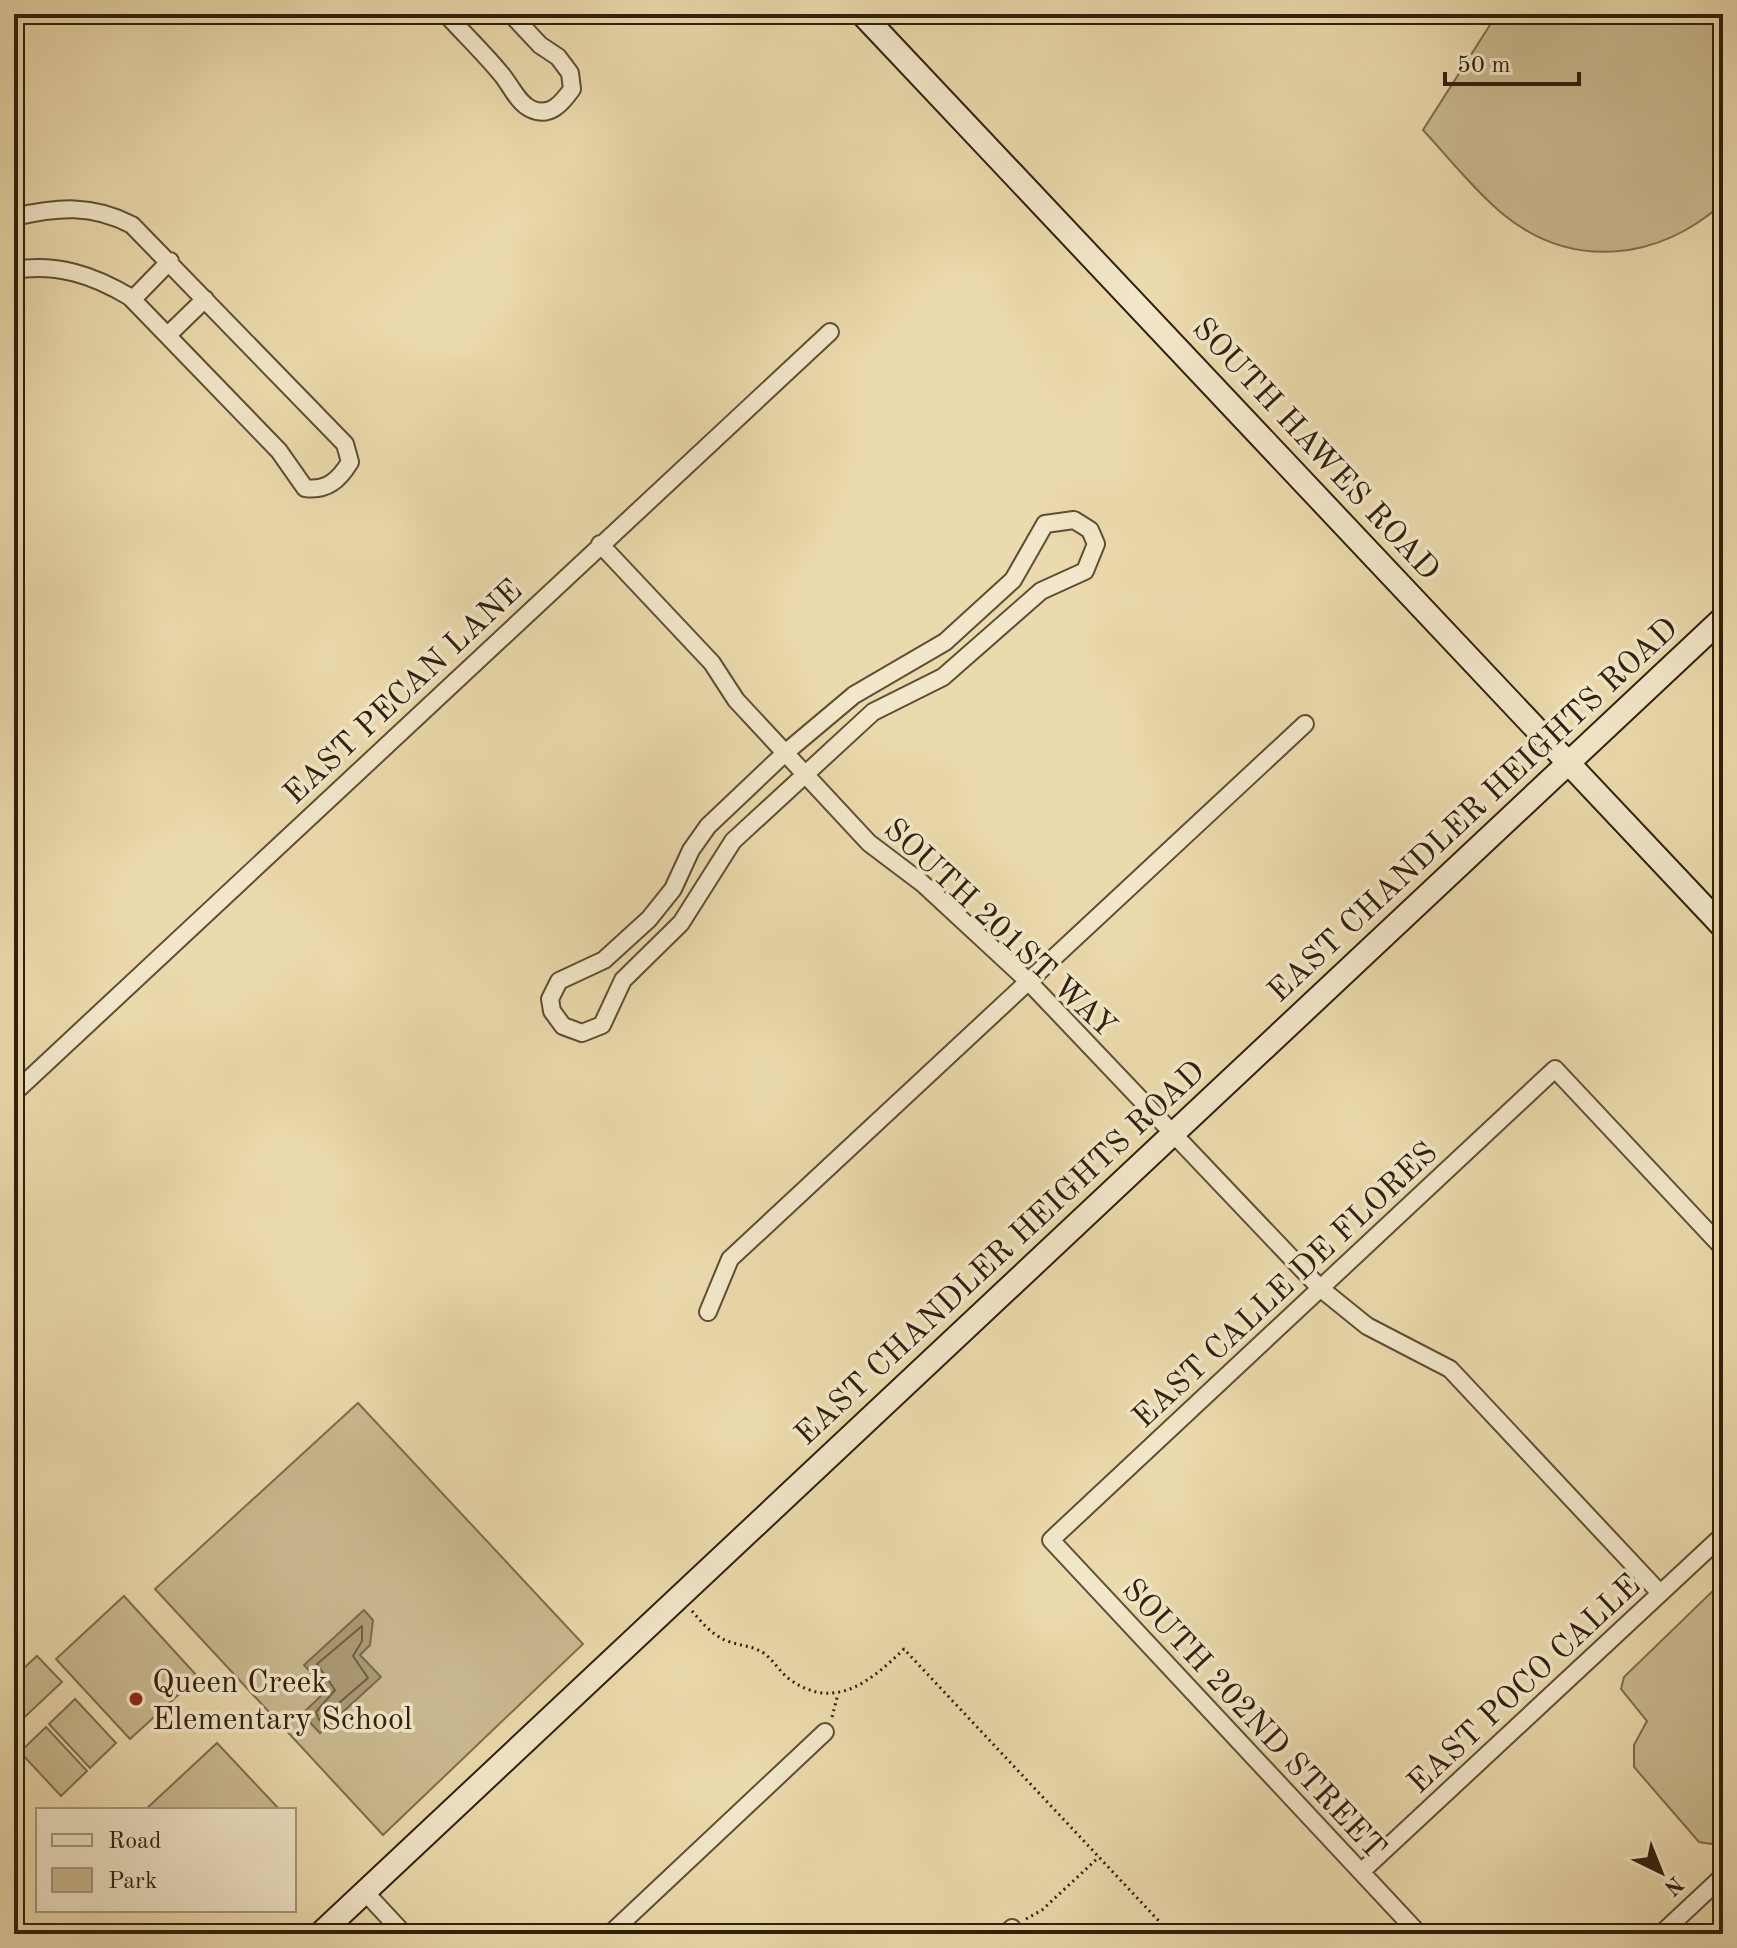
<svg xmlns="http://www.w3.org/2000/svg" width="1737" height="1948" font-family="'Old Standard TT',serif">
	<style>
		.green { fill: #cbba92; stroke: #7e6d4f; stroke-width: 2 }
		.water { fill: #ab9b76; stroke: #7a6a4c; stroke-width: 2 }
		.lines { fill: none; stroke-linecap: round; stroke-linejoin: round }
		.shore { stroke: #6e5e41; stroke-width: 2 }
		.street-casing { stroke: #5f4e34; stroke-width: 20 }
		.secondary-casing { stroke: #30200c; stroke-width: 26 }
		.path { stroke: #30200c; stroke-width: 3; stroke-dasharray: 2 4; stroke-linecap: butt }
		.street { stroke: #f2e7ca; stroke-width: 16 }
		.secondary { stroke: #f2e7ca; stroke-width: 22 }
		.poi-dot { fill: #8f2418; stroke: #f2e7ca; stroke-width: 3 }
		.labels { text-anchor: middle; stroke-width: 7; stroke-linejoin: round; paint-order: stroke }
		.street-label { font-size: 32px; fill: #30200c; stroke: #f2e7ca }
		.poi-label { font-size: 32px; fill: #30200c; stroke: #f2e7ca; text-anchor: start }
	</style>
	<rect width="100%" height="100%" fill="#ebdaad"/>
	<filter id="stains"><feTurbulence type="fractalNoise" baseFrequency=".0025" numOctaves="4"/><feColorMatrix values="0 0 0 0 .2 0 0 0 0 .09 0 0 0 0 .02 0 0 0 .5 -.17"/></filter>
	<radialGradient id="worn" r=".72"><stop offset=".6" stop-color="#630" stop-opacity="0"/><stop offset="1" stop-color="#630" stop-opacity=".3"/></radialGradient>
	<path class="green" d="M1497,14h211l15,17v172c-63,57 -150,68 -219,12 -29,-24 -55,-57 -81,-85z
		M358,1403l225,241 -200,191 -228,-246z
		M1723,1581v253l-12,10 -12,-2 -65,-75v-22l13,-24 -26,-32 3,-12z
		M124,1596l74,81 -68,62 -74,-80z
		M37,1656l25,26 -48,45v-50z
		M75,1699l41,44 -26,25 -41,-44z
		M46,1727l41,44 -26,25 -41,-44z
		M217,1743l63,67h-135z"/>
	<path class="water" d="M364,1610l9,10 -3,25 -10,10 21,22 -61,56 -18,-19 25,-24 -23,-25z"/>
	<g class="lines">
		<path class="shore" d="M362,1626v15l-9,15 15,22 -49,42 -3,-8 19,-22 -18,-26z"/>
		<g class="street-casing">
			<path id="street" d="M446,14c18,20 39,40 56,61 9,11 16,28 29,34 19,9 31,-6 41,-20l-2,-16 -12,-16 -18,-12 -29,-31
				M14,217c44,-10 78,-13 118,8l213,219 5,18c-11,18 -23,29 -45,26l-26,-37 -149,-154c-37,-22 -73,-34 -116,-27
				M133,299l37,-38
				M169,334l36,-35
				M1074,520l16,10 6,14 -11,27 -44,20 -98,86 -70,35 -140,129 -52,82 -58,57 -21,45 -20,8 -19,-7 -11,-15 -2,-12 9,-18 45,-21 45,-41 24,-30 18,-39 17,-24 77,-73 69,-58 91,-53 68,-62 32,-56z
				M600,544l112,119 24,37 133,143 53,40 106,98 292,307 47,38 83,43 210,224
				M14,1093l816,-761
				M708,1312l22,-53 575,-535
				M1361,1872l362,-337
				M365,1892l39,42
				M610,1934l215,-202
				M1005,1934l7,-6
				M1419,1934l-368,-394 504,-471 168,179
				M1661,1934l62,-58"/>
		</g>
		<g class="secondary-casing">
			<path id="secondary" d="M862,14l861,913
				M320,1934l1403,-1316"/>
		</g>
		<path class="path" d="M692,1611c11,13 22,26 38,31 12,4 24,4 35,12 10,8 16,20 27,27 44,30 80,-1 112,-32l267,285
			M832,1717l6,-23
			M1026,1919l16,-9 57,-53"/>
		<use href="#street" class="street"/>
		<use href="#secondary" class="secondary"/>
	</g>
	<circle class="poi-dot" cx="136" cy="1699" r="8"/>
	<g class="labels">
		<g class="street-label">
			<text transform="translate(1317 448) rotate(47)" y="11">SOUTH HAWES ROAD</text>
			<text transform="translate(402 691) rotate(-43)" y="11">EAST PECAN LANE</text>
			<text transform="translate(1472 809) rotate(-43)" y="11">EAST CHANDLER HEIGHTS ROAD</text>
			<text transform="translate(1001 927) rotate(43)" y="11">SOUTH 201ST WAY</text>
			<text transform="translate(999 1252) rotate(-43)" y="11">EAST CHANDLER HEIGHTS ROAD</text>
			<text transform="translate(1284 1284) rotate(-43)" y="11">EAST CALLE DE FLORES</text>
			<text transform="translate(1523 1683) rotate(-43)" y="11">EAST POCO CALLE</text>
			<text transform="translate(1255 1718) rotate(47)" y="11">SOUTH 202ND STREET</text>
		</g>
		<g class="poi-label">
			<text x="152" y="1692">Queen Creek<tspan x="152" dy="37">Elementary School</tspan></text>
		</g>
	</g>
	<rect width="1737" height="1948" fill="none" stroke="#ebdaad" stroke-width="48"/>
	<rect x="16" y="16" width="1705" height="1916" fill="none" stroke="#30200c" stroke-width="4"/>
	<rect x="24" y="24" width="1689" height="1900" fill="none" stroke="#30200c" stroke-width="2"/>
	<rect x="36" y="1808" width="260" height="104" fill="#f2e7ca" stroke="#a4977e" stroke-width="2"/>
	<rect x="52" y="1834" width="40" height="12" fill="#f2e7ca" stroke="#a4977e" stroke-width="2"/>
	<text x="108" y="1848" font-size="24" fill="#30200c">Road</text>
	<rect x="52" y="1868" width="40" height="24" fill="#cbba92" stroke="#a4977e" stroke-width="2"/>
	<text x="108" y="1888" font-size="24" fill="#30200c">Park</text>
	<g transform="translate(1661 1872) rotate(137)" stroke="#f2e7ca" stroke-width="6" paint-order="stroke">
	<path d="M0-6L14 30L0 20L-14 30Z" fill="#30200c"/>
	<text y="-12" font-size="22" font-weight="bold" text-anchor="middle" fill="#30200c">N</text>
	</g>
	<path d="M1445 72v12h134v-12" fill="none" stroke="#30200c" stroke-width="4"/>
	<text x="1457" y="72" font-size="24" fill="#30200c" stroke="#f2e7ca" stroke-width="6" paint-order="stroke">50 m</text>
	<rect width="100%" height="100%" filter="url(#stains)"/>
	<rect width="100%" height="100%" fill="url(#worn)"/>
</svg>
